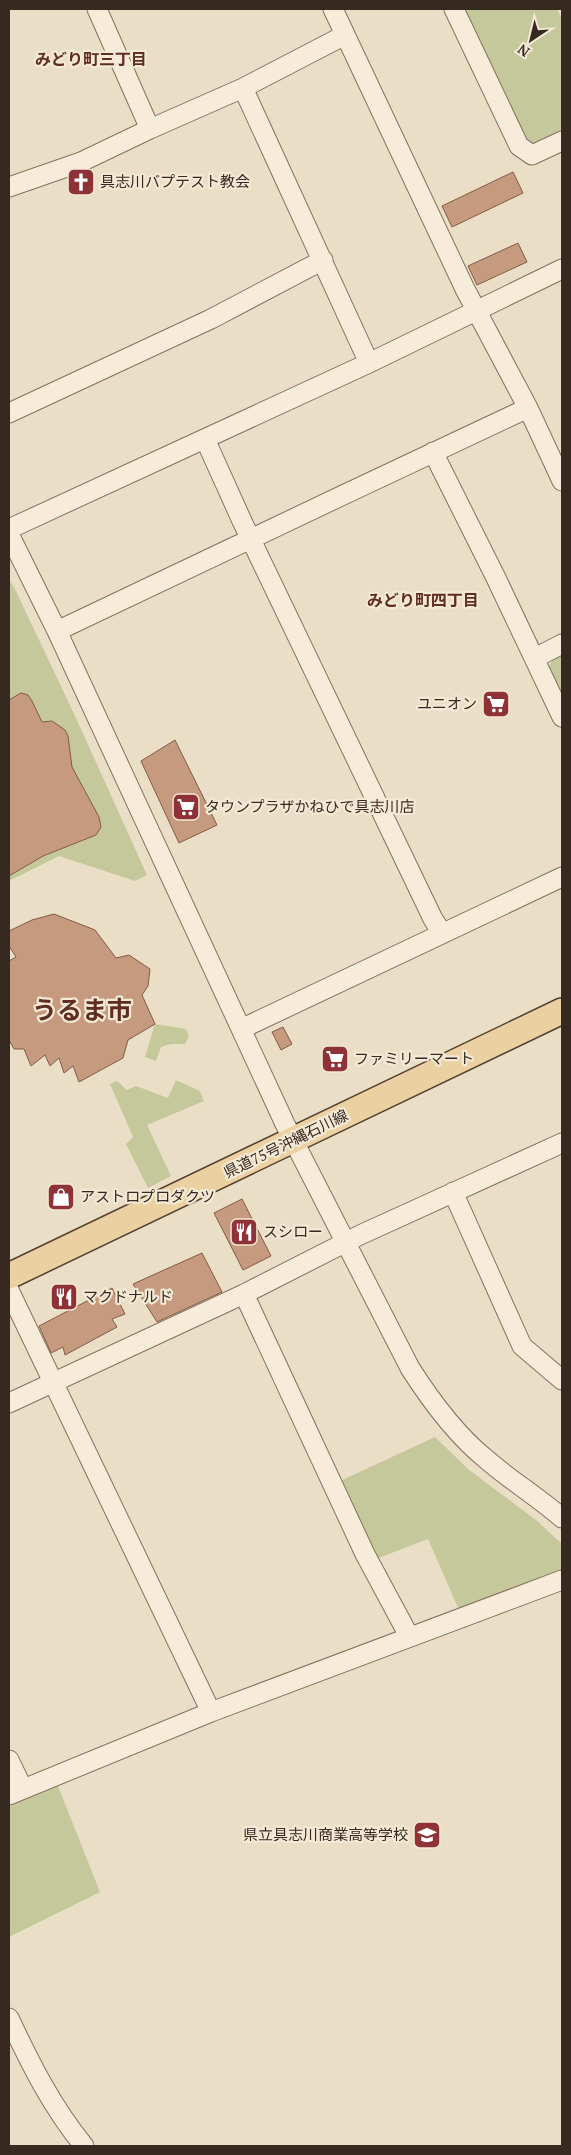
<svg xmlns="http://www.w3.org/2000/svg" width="571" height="2155" font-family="'PT Serif','Noto Sans JP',serif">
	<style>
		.green { fill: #c5c89b }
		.building { fill: #c69a7f; stroke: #825b45 }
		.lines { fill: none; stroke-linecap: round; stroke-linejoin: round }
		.minor-casing { stroke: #85715d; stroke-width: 21 }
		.major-casing { stroke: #534031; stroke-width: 28 }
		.minor { stroke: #f6ecd9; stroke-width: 19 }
		.major { stroke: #ebd1a2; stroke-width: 25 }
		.labels { text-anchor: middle; stroke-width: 4.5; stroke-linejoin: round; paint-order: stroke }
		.poi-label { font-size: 15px; fill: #362a20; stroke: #f3e9d5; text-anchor: start }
		.street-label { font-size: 15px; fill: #362a20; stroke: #f3e9d5 }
		.neighbourhood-label { font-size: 16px; font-weight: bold; fill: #5f2d23; stroke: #f3e9d5 }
		.town-label { font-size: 25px; font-weight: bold; fill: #5f2d23; stroke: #f3e9d5 }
	</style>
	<rect width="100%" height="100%" fill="#ebdec7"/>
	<path class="green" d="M463,9h94l5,11v112l-26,12 -12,-6z
		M9,580l5,7 62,131 71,157 -12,6 -76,-25 -50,25z
		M562,654v47l-15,-32 7,-11z
		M155,1024l31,5 3,7 -4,8h-14l-10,3 -5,14 -11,-4z
		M176,1080l24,11 4,10 -57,24 24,51 -23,12 -22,-44 7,-7 -23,-53 7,-3 10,9 9,-4 32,12z
		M435,1437l33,32 68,51 26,24v29l-104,35 -30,-69 -52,20 -36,-78z
		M56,1781l44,111 -91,45v-142z"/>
	<path class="building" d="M513,172l10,21 -71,34 -10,-21z
		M518,243l9,19 -50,23 -9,-19z
		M21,693l7,2 4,6 10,21 10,-1 13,9 3,6 4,31 27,50 2,10 -5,8 -53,21 -34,20v-176z
		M175,740l42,85 -38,18 -38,-82z
		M54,914l41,16 21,28 13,-3 21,14 -2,17 -6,9 13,29 -27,16 -5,18 -44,24 -6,-16 -9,7 -5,-15 -9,8 -5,-11 -14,11 -7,-17h-10l-5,-9v-79l7,-4 -7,-11v-15l23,-11z
		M283,1027l9,17 -11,6 -9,-18z
		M242,1199l29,57 -28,14 -29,-57z
		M202,1253l20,39 -65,30 -24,-38z
		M112,1288l13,26 -13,5 5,8 -52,28 -2,-8 -12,6 -12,-27z"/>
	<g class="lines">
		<g class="minor-casing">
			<path id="minor" d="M97,9l53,120
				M333,9l132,280 63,119 34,73
				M454,9l65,137 13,9 30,-14
				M243,88l126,275
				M9,187l72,-25 69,-33 93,-41 102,-53
				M9,413l202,-94 112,-59
				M205,439l37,82 191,398 9,14
				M433,452l63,126 66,139
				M9,529l360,-166 193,-94
				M9,534l48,97 228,493 125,244c21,33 45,66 76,91 24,21 52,38 76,59
				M57,631c156,-75 314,-149 471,-223
				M535,658l27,-14
				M241,1029l321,-152
				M453,1192l69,154 40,34
				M9,1290l202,422
				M244,1294l121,260 44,82
				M9,1403l235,-109 116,-59 202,-92
				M9,1760l14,29
				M9,1795l202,-83 351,-132
				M9,2018c21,45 43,89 75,128"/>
		</g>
		<g class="major-casing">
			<path id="major" d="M9,1276l553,-265"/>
		</g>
		<use href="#minor" class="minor"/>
		<use href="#major" class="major"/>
	</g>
	<defs>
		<g id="church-square" transform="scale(1.4375)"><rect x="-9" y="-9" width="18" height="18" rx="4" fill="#8f3237" stroke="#f3e9d5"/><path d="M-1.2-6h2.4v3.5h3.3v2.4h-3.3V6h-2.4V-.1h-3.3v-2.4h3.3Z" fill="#fff"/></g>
		<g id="supermarket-square" transform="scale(1.4375)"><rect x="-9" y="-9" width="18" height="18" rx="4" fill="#8f3237" stroke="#f3e9d5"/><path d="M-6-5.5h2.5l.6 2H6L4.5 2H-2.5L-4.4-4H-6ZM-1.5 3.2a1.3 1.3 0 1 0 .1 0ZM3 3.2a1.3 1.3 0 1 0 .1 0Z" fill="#fff"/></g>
		<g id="shop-square" transform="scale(1.4375)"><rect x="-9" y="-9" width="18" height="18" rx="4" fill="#8f3237" stroke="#f3e9d5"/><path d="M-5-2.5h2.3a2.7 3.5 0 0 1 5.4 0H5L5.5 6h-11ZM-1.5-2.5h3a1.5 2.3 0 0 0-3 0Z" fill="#fff"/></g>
		<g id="restaurant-square" transform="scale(1.4375)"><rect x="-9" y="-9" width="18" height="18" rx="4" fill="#8f3237" stroke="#f3e9d5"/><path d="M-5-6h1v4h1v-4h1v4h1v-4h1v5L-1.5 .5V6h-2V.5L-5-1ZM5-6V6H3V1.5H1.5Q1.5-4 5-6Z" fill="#fff"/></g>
		<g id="school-square" transform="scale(1.4375)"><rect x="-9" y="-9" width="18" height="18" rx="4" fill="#8f3237" stroke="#f3e9d5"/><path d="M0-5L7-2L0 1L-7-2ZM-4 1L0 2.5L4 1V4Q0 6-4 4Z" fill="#fff"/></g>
	</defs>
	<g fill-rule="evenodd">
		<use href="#church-square" x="81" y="182"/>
		<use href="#supermarket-square" x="496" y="704"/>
		<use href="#supermarket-square" x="186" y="807"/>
		<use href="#supermarket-square" x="335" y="1059"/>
		<use href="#shop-square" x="61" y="1197"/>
		<use href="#restaurant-square" x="244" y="1232"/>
		<use href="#restaurant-square" x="64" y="1297"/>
		<use href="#school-square" x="427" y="1835"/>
	</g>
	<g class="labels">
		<g class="poi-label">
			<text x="100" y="187">具志川バプテスト教会</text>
			<text x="477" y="709" text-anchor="end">ユニオン</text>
			<text x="205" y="812">タウンプラザかねひで具志川店</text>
			<text x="354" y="1064">ファミリーマート</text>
			<text x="80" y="1202">アストロプロダクツ</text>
			<text x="263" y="1237">スシロー</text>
			<text x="83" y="1302">マクドナルド</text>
			<text x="408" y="1840" text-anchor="end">県立具志川商業高等学校</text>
		</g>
		<g class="street-label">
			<text transform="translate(286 1144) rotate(-26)" y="5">県道75号沖縄石川線</text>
		</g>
		<g class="neighbourhood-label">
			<text x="91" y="65">みどり町三丁目</text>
			<text x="423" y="606">みどり町四丁目</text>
		</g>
		<g class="town-label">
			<text x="82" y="1019">うるま市</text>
		</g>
	</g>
	<rect width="571" height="2155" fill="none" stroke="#362a20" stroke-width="20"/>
	<g transform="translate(531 40) rotate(215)" stroke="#f3e9d5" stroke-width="4" paint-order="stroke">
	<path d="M0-4L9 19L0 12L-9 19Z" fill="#362a20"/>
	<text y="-8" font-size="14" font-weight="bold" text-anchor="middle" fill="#362a20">N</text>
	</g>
</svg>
